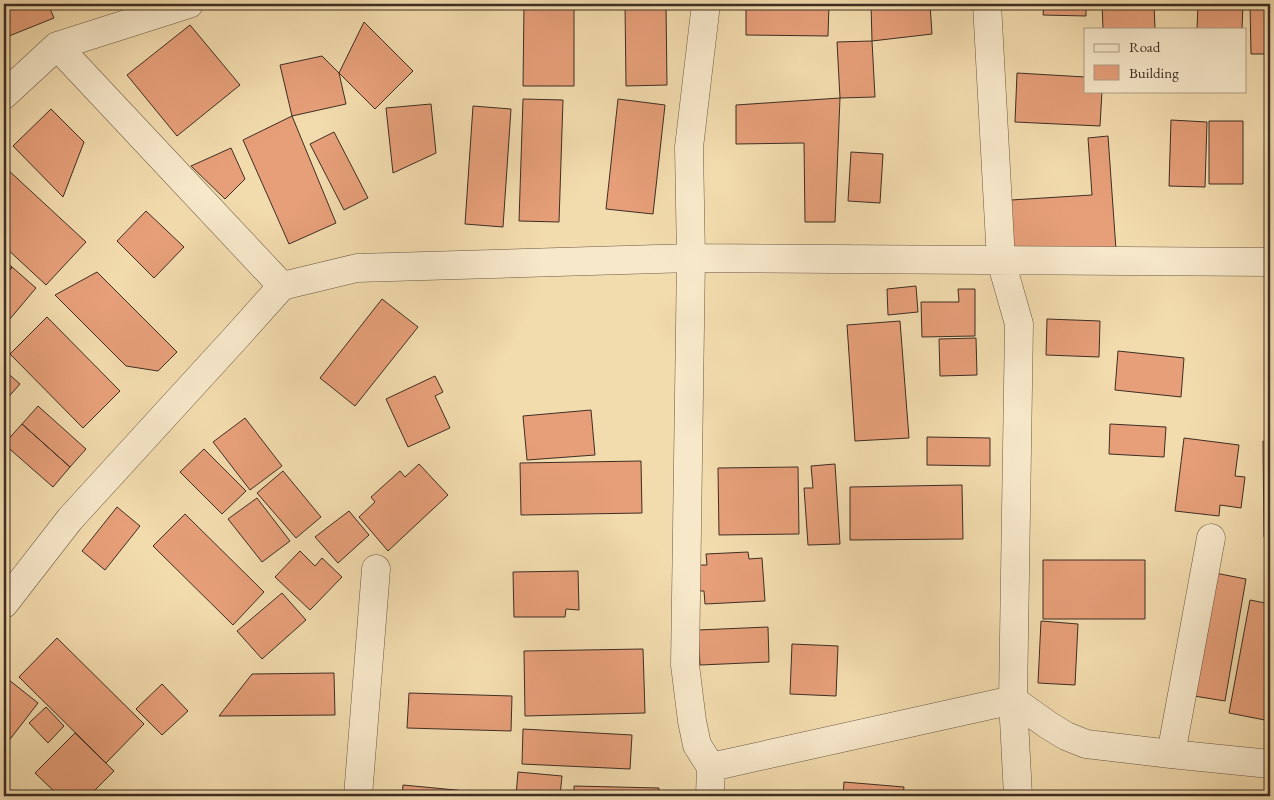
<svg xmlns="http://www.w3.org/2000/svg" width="1274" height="800" font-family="'EB Garamond',serif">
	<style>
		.building { fill: #e69f79; stroke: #3e2e24 }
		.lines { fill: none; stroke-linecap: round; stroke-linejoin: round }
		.minor-casing { stroke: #6b5946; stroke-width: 29 }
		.minor { stroke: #f7e8ca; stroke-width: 28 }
	</style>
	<rect width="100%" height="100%" fill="#f2dbad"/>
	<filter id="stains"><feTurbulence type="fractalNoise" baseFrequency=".004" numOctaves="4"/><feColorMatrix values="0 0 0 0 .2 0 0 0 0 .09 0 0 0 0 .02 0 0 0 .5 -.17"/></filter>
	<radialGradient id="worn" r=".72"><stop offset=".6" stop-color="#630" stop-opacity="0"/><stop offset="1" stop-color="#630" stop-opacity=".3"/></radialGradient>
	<path class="building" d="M4,4h44l6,14 -50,20z
		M524,4h50v82h-51z
		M625,4h41l1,81 -41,1z
		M746,4h83l-1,32 -82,-1z
		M871,4h59l2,30 -60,7z
		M1044,4h42v12l-43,-1z
		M1102,4h52l1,25h-52z
		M1198,4h45l-1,25h-45z
		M1250,4h20v50h-19z
		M364,22l49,49 -38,38 -36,-36z
		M190,25l50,60 -63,51 -50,-61z
		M872,41l3,56 -35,1 -3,-56z
		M322,56l17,17 7,31 -54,12 -12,-51z
		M1017,73l68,4v14h17l-2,35 -85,-4z
		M840,98l-5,124h-30l-1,-79 -68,1v-39z
		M523,99l40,1 -4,122 -40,-1z
		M618,99l47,6 -12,109 -47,-5z
		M431,104l5,49 -43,20 -7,-65z
		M473,106l38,3 -8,118 -38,-3z
		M51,109l33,33 -21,55 -50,-51z
		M292,116l44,107 -47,21 -46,-104z
		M1171,120l36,2 -2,65 -36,-1z
		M1209,121h34v63h-34z
		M334,132l34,66 -24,12 -34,-66z
		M1108,136l8,114 -102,6 -3,-56 81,-5 -4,-57z
		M231,148l14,31 -20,20 -34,-33z
		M851,152l32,2 -3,49 -32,-2z
		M7,169l79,73 -40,43 -42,-39v-74z
		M146,211l38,36 -30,31 -37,-37z
		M4,259l8,8 -8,11z
		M12,267l24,21 -32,38v-48z
		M97,272l80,80 -19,19 -32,-5 -71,-71z
		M916,286l2,26 -30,3 -1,-26z
		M958,289h17v47l-53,1 -1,-35h38z
		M382,299l36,28 -63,79 -35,-28z
		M47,317l73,74 -37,37 -73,-74z
		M1047,319l53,2 -1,36 -53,-2z
		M900,321l9,117 -54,3 -8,-116z
		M976,338l1,37 -37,1 -1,-37z
		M1118,351l66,7 -3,39 -66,-7z
		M4,370l16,14 -16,18z
		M435,376l8,16 -8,4 15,32 -42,19 -22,-48z
		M38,406l48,43 -16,18 -48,-43z
		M591,410l4,45 -68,5 -4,-44z
		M245,418l37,48 -32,24 -37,-48z
		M22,424l48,43 -17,20 -49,-43z
		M1110,424l56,3 -2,30 -55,-3z
		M927,437l63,1v28l-63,-1z
		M1184,438l55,7 -4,31 10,1 -4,31 -21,-3 -1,11 -44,-5z
		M1263,441h7v96h-6z
		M204,449l42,42 -24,23 -42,-42z
		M641,461l1,52 -121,2 -1,-52z
		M419,464l29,31 -60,56 -29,-34 16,-15 -4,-5 29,-26 5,6z
		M835,464l5,80 -32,1 -4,-57h9l-2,-22z
		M798,467l1,67 -80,1 -1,-67z
		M283,471l38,46 -25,21 -39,-45z
		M962,485l1,54 -113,1v-53z
		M257,498l33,43 -28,21 -34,-43z
		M117,507l23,19 -35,44 -23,-19z
		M349,511l20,24 -31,28 -23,-26z
		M185,514l79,78 -31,33 -80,-79z
		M300,551l15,15 7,-8 20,19 -32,33 -35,-33z
		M748,552l1,7 13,-1 3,43 -60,3 -1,-13h-10l-1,-26h14l-1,-11z
		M1043,560h102v59h-102z
		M578,571l1,39 -13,-1 -1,8h-51l-1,-45z
		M1215,573l31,6 -21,122 -31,-5z
		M282,593l24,27 -44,39 -25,-28z
		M1250,600l20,4v117l-41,-8z
		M1041,621l37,3 -3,61 -37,-2z
		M768,627l1,35 -69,3 -2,-35z
		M57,638l87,86 -38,39 -87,-86z
		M792,644l46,2 -2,50 -46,-2z
		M643,649l2,64 -120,3 -1,-65z
		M334,673l1,42 -116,1 33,-42z
		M4,676l34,27 -34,44z
		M162,684l26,27 -26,24 -26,-26z
		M409,693l103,3 -1,35 -104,-3z
		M46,707l18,19 -16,17 -19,-20z
		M523,729l109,6 -2,34 -108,-5z
		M75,733l39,38 -25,25h-30l-24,-23z
		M518,772l44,4 -2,20h-44z
		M844,782l60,5 -1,9h-60z
		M403,785l95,9v2h-96z
		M574,786l85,2v8h-85z"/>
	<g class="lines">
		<g class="minor-casing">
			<path id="minor" d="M189,4l-132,42 225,240
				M706,4l-17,143 2,111 -6,407 7,56 5,24 14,22 -1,29
				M987,4l14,257 18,63 -6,376 5,96
				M4,95l53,-49
				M4,604l66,-85 170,-186 42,-47 75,-18 334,-10 579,4
				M1171,754l40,-216
				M711,767l302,-67 35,25 18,11 20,8 85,10 99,10
				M358,796l18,-227"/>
		</g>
		<use href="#minor" class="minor"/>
	</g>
	<rect width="1274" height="800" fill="none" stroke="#f2dbad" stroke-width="20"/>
	<rect x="5" y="5" width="1264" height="790" fill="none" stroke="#3e2e24" stroke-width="2.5"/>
	<rect x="10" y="10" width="1254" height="780" fill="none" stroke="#3e2e24"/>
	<rect x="1084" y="28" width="162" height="65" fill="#f7e8ca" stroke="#ad9e88"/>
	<rect x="1094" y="44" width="25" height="8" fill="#f7e8ca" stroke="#ad9e88"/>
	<text x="1129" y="52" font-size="15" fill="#3e2e24">Road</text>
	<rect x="1094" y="65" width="25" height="15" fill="#e69f79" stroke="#ad9e88"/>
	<text x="1129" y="78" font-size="15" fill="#3e2e24">Building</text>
	<rect width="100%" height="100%" filter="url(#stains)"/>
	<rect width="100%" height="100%" fill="url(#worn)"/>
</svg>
